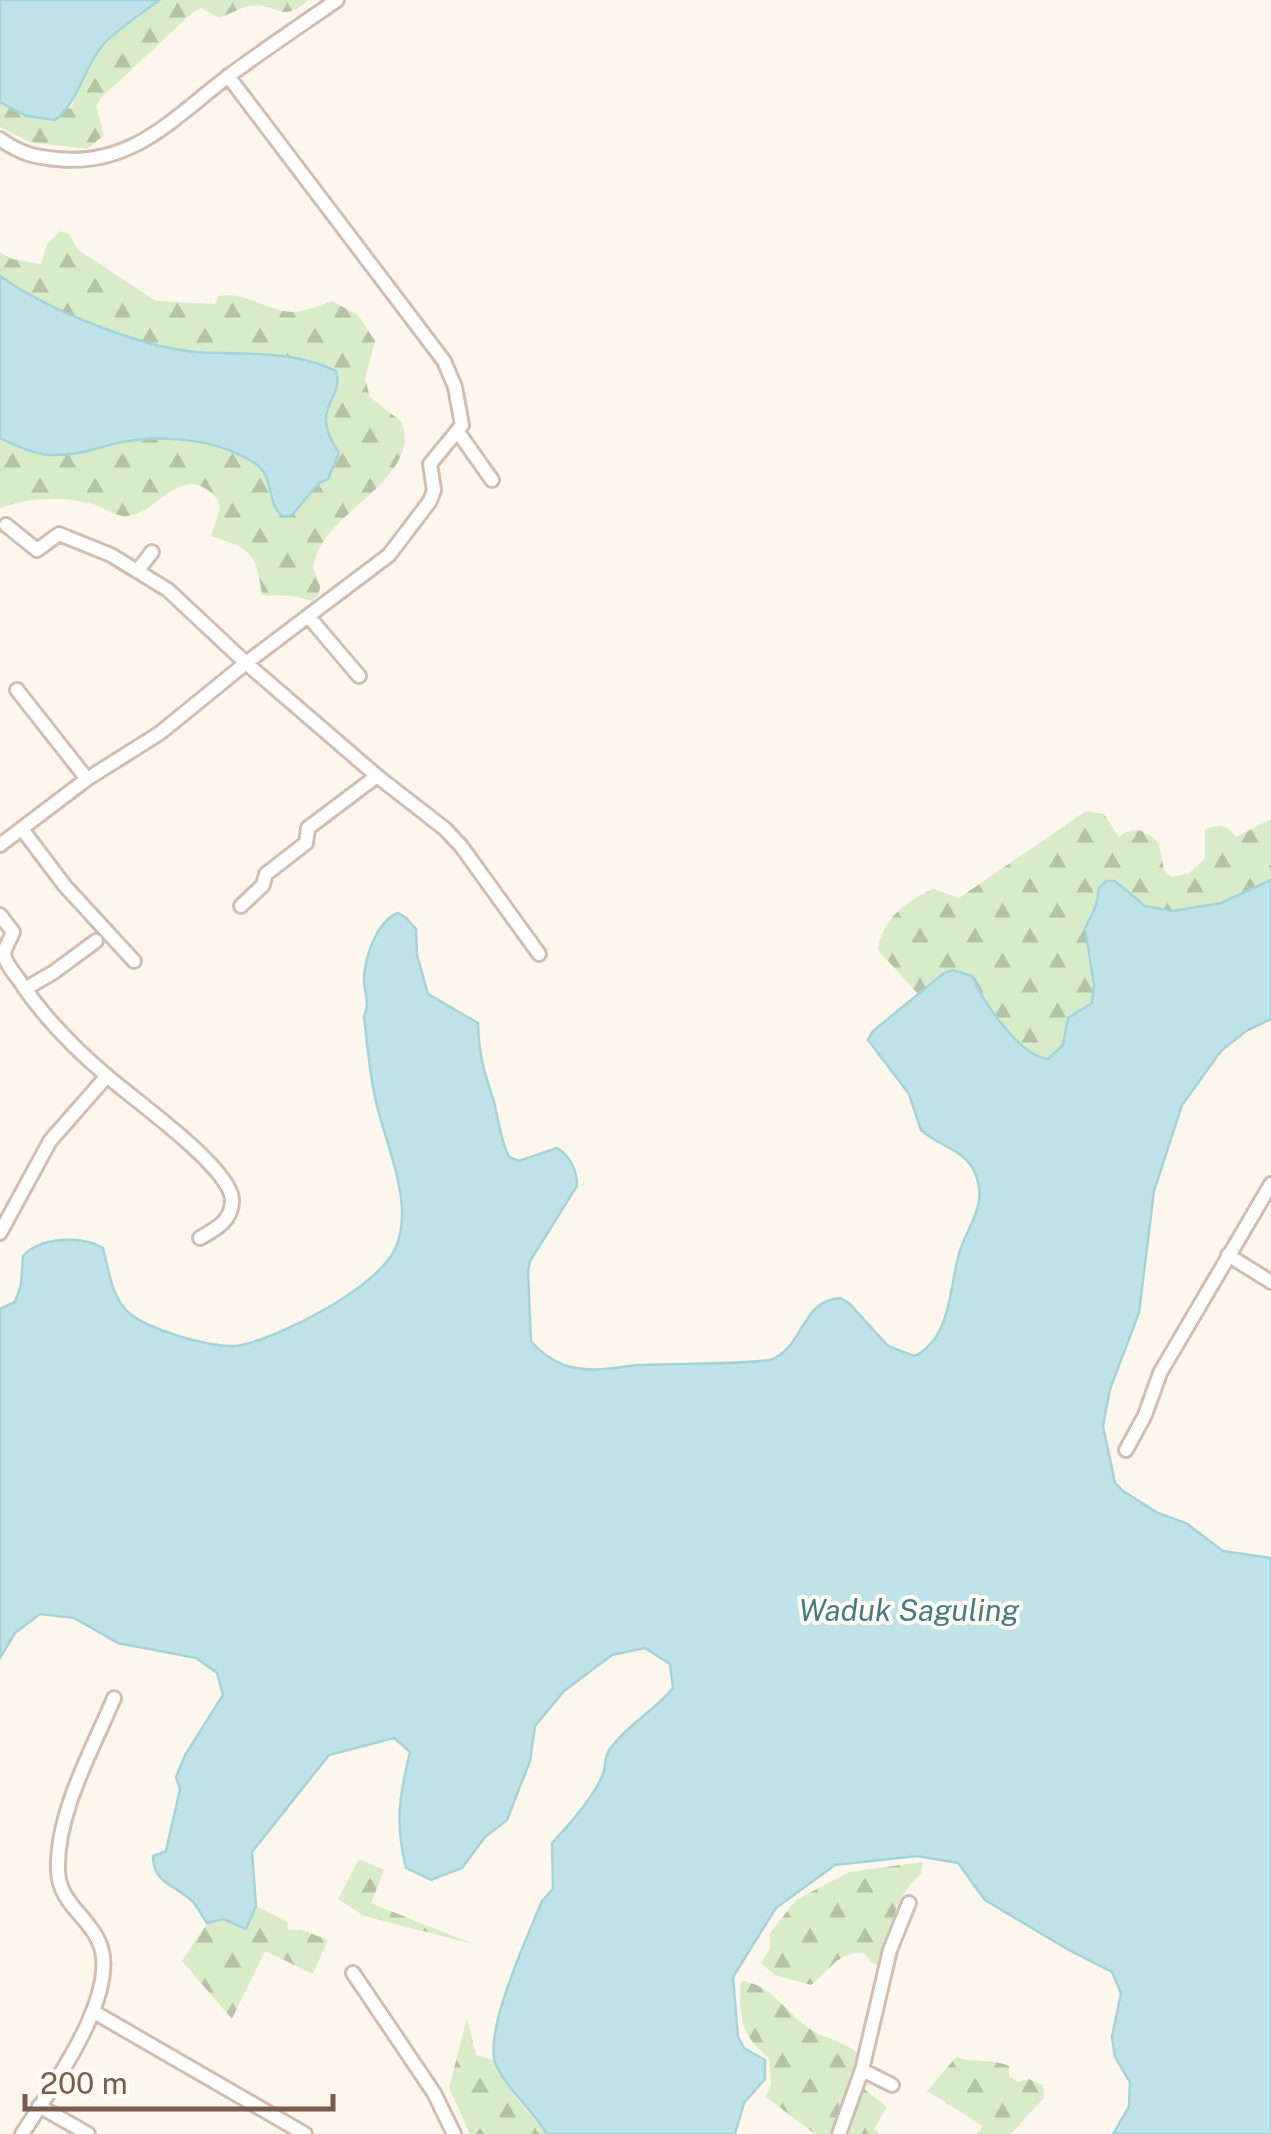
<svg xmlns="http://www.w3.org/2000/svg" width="1271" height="2134" font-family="'Public Sans',sans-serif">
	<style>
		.forest { fill: url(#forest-firs) }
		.water { fill: #bfe3e8; stroke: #a5d3da; stroke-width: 2.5 }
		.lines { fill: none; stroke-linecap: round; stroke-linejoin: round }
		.minor-casing { stroke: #d1beb0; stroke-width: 18 }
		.minor { stroke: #fff; stroke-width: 12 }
		.labels { text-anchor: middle; stroke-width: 8; stroke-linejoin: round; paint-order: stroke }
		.water-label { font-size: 30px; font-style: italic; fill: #437c86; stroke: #fffaf3 }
	</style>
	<defs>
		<pattern id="forest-firs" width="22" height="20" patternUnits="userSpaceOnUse" patternTransform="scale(2.5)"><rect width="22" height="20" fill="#d8ecc9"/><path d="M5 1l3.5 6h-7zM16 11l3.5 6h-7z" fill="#b4c2a5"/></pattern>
	</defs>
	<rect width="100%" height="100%" fill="#fdf6ec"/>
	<path class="forest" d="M159,0h149c-27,26 -33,1 -59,6 -10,2 -21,9 -30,12l-18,-10 -9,5 -91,85 -5,8 8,29 -17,14 -57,-7 -30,-15v-25l27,14 44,-8 13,-35 21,-31z
		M60,231l9,3 9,16 78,51 59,3 4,-8c23,-6 49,15 73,16 12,0 28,-7 40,-11l26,14 17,26 -10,38 5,18 32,25c2,8 4,17 2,24 -9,39 -63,65 -83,99 -4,6 -6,15 -8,23l7,17 -1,9 -6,7 -20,-5 -31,-1c-6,-42 -10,-46 -51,-59l9,-27 -2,-9c-38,-45 -61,20 -96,16 -10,-2 -20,-9 -29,-12 -32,-8 -62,-7 -93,4v-70c14,7 36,18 52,17 31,-2 61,-15 92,-16 38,-2 80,3 112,25 19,13 10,40 27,53l9,-2 27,-32 9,-4 11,-26c-21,-33 -9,-47 -3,-82l-9,-5c-43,-14 -87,-11 -131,-14 -57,-5 -149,-43 -196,-76v-24l12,7 29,5 6,-20z
		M1086,811l18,3 15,23c15,-13 27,-6 40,6l5,27 7,7 18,-4 16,-14v-30c14,-5 23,-5 31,8l35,-18v61l-50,23 -48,8 -28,-5 -22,-19 -27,9c0,11 -5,13 -8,23 -9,26 10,57 4,84l-24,15 -5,27 -15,14c-29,-3 -66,-59 -77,-84l-26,-2 -26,22 -41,-45c4,-31 28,-49 55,-61l26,9z
		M359,1859l25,11 -13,33 102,41 -109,-28 -26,-17z
		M923,1862l-2,12c-27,21 -32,60 -40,92l-9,-3 -8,-10c-28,-1 -33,17 -53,32l-36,-10 -14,-12 9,-14v-16l26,-33 53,-28z
		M256,1906l31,16 1,8h14l26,10 -15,34 -48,-23 -33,68 -50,-58 25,-38 17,-4 22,10z
		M741,1981c28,2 45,31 66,46 16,12 36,13 50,26l-7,32 -19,49h-16l-49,-37 5,-13 -2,-26c-28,-21 -31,-44 -28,-77z
		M467,2018l9,37 17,5 22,37 32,37h-77l-21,-46z
		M956,2057c18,7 36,1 53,9v10l9,6 11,-3 14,6 1,13 -33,36h-34l6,-8 -56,-35z
		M863,2088l24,19 -13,22 6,5h-34z"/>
	<path class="water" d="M0,0h159c-16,13 -46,32 -57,46 -20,25 -23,55 -47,74l-28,-4 -27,-14z
		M0,276c46,33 139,71 196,76 43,3 90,-2 131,15l9,4c9,31 -29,34 3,82l-11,26 -9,4 -27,32 -9,2c-17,-13 -8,-40 -27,-53 -39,-26 -98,-31 -143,-20 -21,6 -39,12 -61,11 -17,0 -37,-10 -52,-17z
		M1271,880v139l-25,12 -25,20 -39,54 -28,86 -15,122 -29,76 -7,37 12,57 8,8 35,22 28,10 37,28 48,7v576h-158l16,-27 1,-25 -15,-25 -3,-20 9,-44 -9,-21 -45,-23 -82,-49 -27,-37 -41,-7 -82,9 -59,43 -43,69 5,60 6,11 21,12v19l-21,24 -9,31h-188c-15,-25 -38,-42 -51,-69 -14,-31 33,-132 46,-164l11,-12 -1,-46c16,-17 45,-50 52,-72 2,-9 0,-14 6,-22 17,-24 44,-38 63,-61l-3,-24 -25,-16 -33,7 -48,36 -29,35 -5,35 -23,59 -22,17 -23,31 -31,12 -25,-12c-11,-45 -7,-71 4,-116l-16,-14 -65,17 -77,97 4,54 -10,23 -22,-10 -17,4c-5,-7 -9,-15 -14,-21 -16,-17 -40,-17 -40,-46l13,-5 14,-62 -4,-12 9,-22 38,-60 -6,-22 -21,-15 -78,-15 -44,-25 -34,-4 -25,19 -15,25v-349l15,-7 6,-17 2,-29c17,-19 59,-21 80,-8 6,23 8,46 24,63 17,18 91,40 115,34 42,-10 133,-56 153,-96 22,-47 -13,-110 -21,-157 -5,-25 -7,-50 -10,-76 7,-13 -1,-25 0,-40 2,-21 13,-55 34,-63l8,5 10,11 1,26 11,39 50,29c1,34 6,48 16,79 5,19 6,37 15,55l10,4 38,-13c14,9 20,22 20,38l-47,75 -2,10 3,70c10,13 29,25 45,27 22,4 41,-1 62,-3 44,-2 88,0 132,-5 35,-13 30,-59 70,-62l9,5 39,43 26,10c37,-17 35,-66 45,-102 8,-29 30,-48 16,-81 -9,-23 -37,-27 -54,-43l-12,-36 -41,-54 5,-9 71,-58 9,-3 19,6c10,24 47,80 76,83l15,-14 5,-27 24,-15 2,-18 -9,-56 11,-24 3,-17 7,-7h9l30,25 28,5 48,-8z"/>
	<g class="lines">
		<g class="minor-casing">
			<path id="minor" d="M0,139c19,14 34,18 57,20 76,8 117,-42 173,-84 35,-26 71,-50 107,-75
				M458,432l34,48
				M6,525l31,25 22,-16 52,21 57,35 78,73 131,113 68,53 16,17 78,108
				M138,570l14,-18
				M308,616l51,60
				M17,690l70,89
				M22,829l43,57 69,75
				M0,845l87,-66 73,-46 86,-70 143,-108 41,-54 4,-11 -4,-26 32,-39 -7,-38 -11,-26 -216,-285
				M241,906l22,-21 3,-11 40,-31 2,-15 69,-52
				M0,915l13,17c-2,6 -8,15 -9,21 0,8 10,20 15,27 23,35 56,69 88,96 26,23 122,90 125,123 1,21 -16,30 -32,39
				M25,989l29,-17 42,-31
				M0,1233l50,-92 57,-65
				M1228,1255l43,27
				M1126,1450l19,-35 15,-42 111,-189
				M353,1973l81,120 20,41
				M94,2012l211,122
				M862,2070l28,-120 19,-47
				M39,2106l49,28
				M22,2134c28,-44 100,-142 77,-192 -11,-26 -40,-39 -41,-71 -2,-58 34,-120 56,-173
				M839,2134l23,-64 30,15"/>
		</g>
		<use href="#minor" class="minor"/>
	</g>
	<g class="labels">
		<g class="water-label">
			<text x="909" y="1621">Waduk Saguling</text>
		</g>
	</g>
	<path d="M25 2094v15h308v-15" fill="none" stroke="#7a5c4d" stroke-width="5"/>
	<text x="40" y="2094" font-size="30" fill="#7a5c4d" stroke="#fffaf3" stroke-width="8" paint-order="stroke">200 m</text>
</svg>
